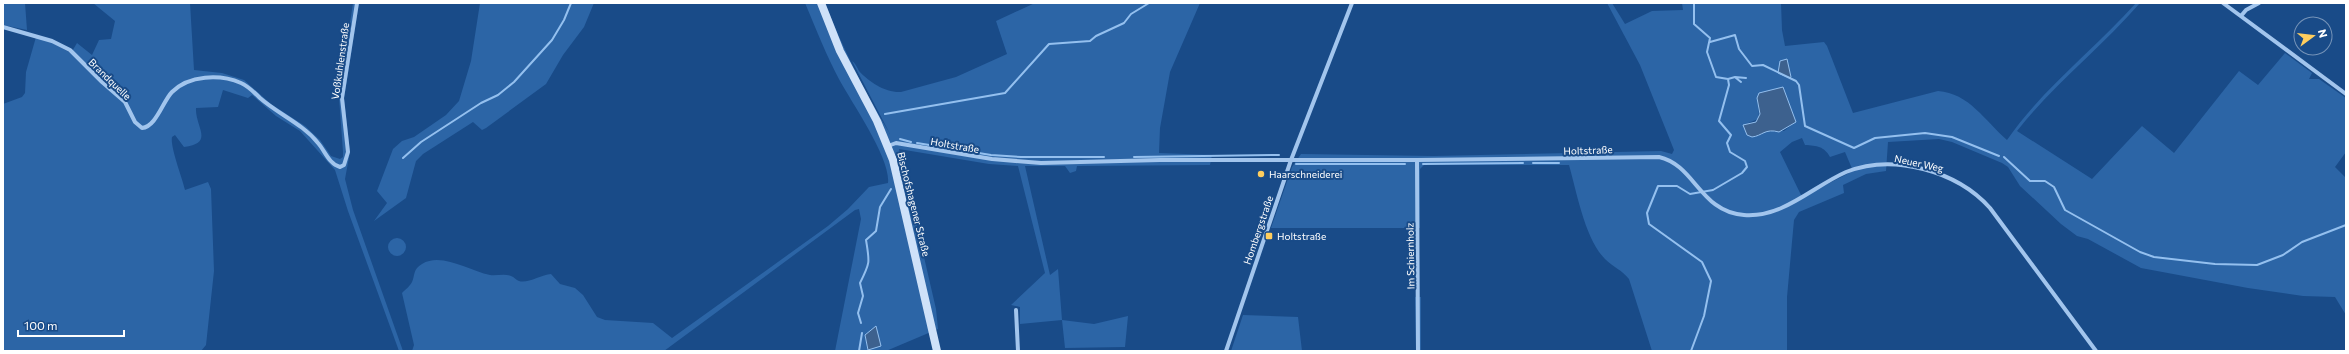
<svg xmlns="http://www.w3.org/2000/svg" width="2349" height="354" font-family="Commissioner,sans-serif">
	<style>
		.green { fill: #2c65a6; fill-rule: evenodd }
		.water { fill: #3d618e; stroke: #94c0ef }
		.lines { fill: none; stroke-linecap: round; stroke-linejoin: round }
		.stream { stroke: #94c0ef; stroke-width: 2 }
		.street { stroke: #a2c5ed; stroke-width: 4 }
		.secondary { stroke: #cee1f9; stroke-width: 8 }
		.poi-dot { fill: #ffce5e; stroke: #194b88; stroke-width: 1.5 }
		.labels { text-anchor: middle; stroke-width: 4; stroke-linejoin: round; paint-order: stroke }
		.street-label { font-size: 10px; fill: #fff; stroke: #194b88 }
		.poi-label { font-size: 10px; fill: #fff; stroke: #194b88; text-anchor: start }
	</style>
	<rect width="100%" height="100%" fill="#194b88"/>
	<path class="green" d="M3,3h22l2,27 -24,-5z
		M93,3h97l4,67 28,3 22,7 27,24 34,22 15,14 11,16 9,3 3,-2v-5l-4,-55 14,-94h6l-15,96 6,53 -5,27 8,31 50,141h-4l-51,-140 -13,-41 -35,-39 -24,-15 -24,-21 -4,3 -25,-8 -5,17 -22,1c-1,19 19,35 -12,39l-9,-12 -3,2c-2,10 10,40 13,53l23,-8 3,7 3,82 -8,74 -5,6h-198v-247l19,-7 3,-4 1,-21 10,-35 15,5 20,11 6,-10 15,12 7,-15 12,-1 4,-18z
		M480,3h114l-10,24 -21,28 -17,29 -60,44 -4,2 -9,-8 -50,32 -7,7 -10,37 -32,23 13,-18 -10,-12 16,-42 9,-8 12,-4 32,-22 13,-14 12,-40z
		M805,3h20c18,46 40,89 65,131l-38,-73c3,2 5,6 7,10 10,11 27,22 42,21l55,-15 51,-23 -11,-33 39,-18h165l-30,69 -10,56 -1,25 53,2 -2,10 -133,1 -1,5 -6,2 -5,-7h-40l25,109 8,-6 4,51 32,4 34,-8 -3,31 -60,1 -3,-28 -42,4v-17l-9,-2 34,-32 -27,-107 -29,-2 -90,-15 37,160 2,20 -52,22h-51l26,-132 -2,-10 -4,1 -191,141h-252l2,-6 -12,-52c3,-3 8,-7 10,-11 3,-7 1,-13 10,-18 20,-12 47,7 68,11 7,1 14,-2 21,1 3,1 5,4 8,5 8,3 22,-6 32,-7l9,10 15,4 8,7 14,22 8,3 48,3 19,15 156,-112 20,-17 21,-22 19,-4c3,-24 -36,-80 -48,-102 -13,-24 -24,-52 -35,-78z
		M1607,3h5l13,21 27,-13 31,-1 -1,-7h99l1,27 3,16 39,-4 3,4 26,67 85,-22c31,2 47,30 69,49 36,-52 87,-90 129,-137h4c-39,45 -86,81 -123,128l75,48 50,-53 32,27 65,-82 19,14 27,-32 27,20 -3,6h10l27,19v54l-11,15 11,11v137l-11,-18 -32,-1 -55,-8 -107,-20 -53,-29 -11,-3 -16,-12 -41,-38 -12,-19 -6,-4 -50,-21 -13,-3 -51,3 -2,29 -20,3 -23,11 1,8 -45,19 -5,8 -7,77v54h-135l-23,-72c-7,-9 -16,-12 -24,-20 -20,-20 -28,-66 -36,-94h-145l-4,4v59h-149l21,-61 9,-13 132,2 228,-5 11,3 2,-4 -34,-85zM1783,87l11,36 -10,8 -13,-1 -13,4 -12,-10 12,-5c3,-9 -3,-17 1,-26zM1802,138l3,7c12,1 19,1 25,12l15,-5 8,19 -51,26 -22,-45 12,-10z
		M388 247a9 9 0 1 1 18 0a9 9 0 1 1-18 0Z
		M1415,297h6v54h-5z
		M1243,315l55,2 4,34h-71z"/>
	<path class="water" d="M1787,59l4,18 -1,1 -12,-5 2,-12z
		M1783,87l13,35 -17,10c-14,-4 -17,4 -27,5l-5,-2 -4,-10 13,-3 4,-8 -3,-16 2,-5z
		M876,326l5,20 -13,4 -3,-15z"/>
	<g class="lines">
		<path class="stream" d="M1710,42l25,-7 4,14 13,17 11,-1 33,16 3,4 6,41 49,22 21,-10 50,-5 27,4 47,19
			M1736,78l5,4
			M1728,79l7,-2 11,1
			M885,114l120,-21 44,-49 41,-3 6,-5 28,-13 7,-9 18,-11
			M900,139l11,3
			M917,143l74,12 30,2h83
			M1134,157l145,-2
			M2004,157l26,24h15l9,6 11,23 75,42 14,5 61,7 42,1 26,-10 19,-13 44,-17
			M403,158l18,-16 60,-39 17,-8 16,-13 38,-42 12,-20 7,-17
			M1533,163h26
			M1296,164h109
			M1423,164l100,-1
			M861,323l-3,-10 5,-17 -3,-13c10,-20 10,-20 6,-43l10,-9 4,-24 11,-18
			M859,351l3,-18
			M1691,351l13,-35 7,-35 -9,-19 -53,-38 -2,-11 11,-27h19l13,8 23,-4 29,-17 5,-6 -2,-6 -15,-9 -3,-9 4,-8 -12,-14 10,-36 -1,-6 -12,-2 -9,-25 3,-14 -16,-14v-21"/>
		<path class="street" d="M2223,3l123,91
			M2241,16l5,-6 13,-7
			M3,27l49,14 18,9 32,32 23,20 10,20 7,6c14,-1 21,-27 30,-36 17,-17 48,-18 69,-9 7,3 14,10 19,15 18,16 43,26 58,45 7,8 11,21 22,24l4,-2 4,-13 -6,-54 15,-95
			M888,146l8,-3 96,16 49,4 119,-3h257l242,-3c36,8 41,55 85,58 39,3 68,-28 102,-43 47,-19 111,-1 144,36l106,143
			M1417,160l1,191
			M1016,310l2,41
			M1226,351l65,-191 61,-157"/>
		<path class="secondary" d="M821,3l19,48 37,70 16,39 44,191"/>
	</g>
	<g class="poi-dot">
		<circle cx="1261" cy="174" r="4"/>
		<rect x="1265" y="232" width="8" height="8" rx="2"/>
	</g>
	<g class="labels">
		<g class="street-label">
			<text transform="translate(340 61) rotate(-82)" y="4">Voßkuhlenstraße</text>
			<text transform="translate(110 79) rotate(44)" y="4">Brandquelle</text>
			<text transform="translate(955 145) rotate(10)" y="4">Holtstraße</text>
			<text transform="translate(1588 150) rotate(-2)" y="4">Holtstraße</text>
			<text transform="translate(1919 163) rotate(12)" y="4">Neuer Weg</text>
			<text transform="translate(914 204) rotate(76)" y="4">Bischofshagener Straße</text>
			<text transform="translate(1258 230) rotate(-71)" y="4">Hombergstraße</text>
			<text transform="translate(1410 256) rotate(-91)" y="4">Im Schiernholz</text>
		</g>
		<g class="poi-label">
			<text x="1269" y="178">Haarschneiderei</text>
			<text x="1277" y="240">Holtstraße</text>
		</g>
	</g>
	<rect width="2349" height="354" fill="none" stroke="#ffffff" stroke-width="8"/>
	<g transform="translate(2313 36) rotate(75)"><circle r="19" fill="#194b88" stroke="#7593b8"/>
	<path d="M0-3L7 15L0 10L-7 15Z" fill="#ffce5e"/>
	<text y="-6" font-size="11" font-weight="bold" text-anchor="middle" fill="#ffffff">N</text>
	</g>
	<path d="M18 330v6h106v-6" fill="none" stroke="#ffffff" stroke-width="2"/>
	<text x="24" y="330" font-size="12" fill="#ffffff" stroke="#194b88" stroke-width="3" paint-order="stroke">100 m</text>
</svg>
